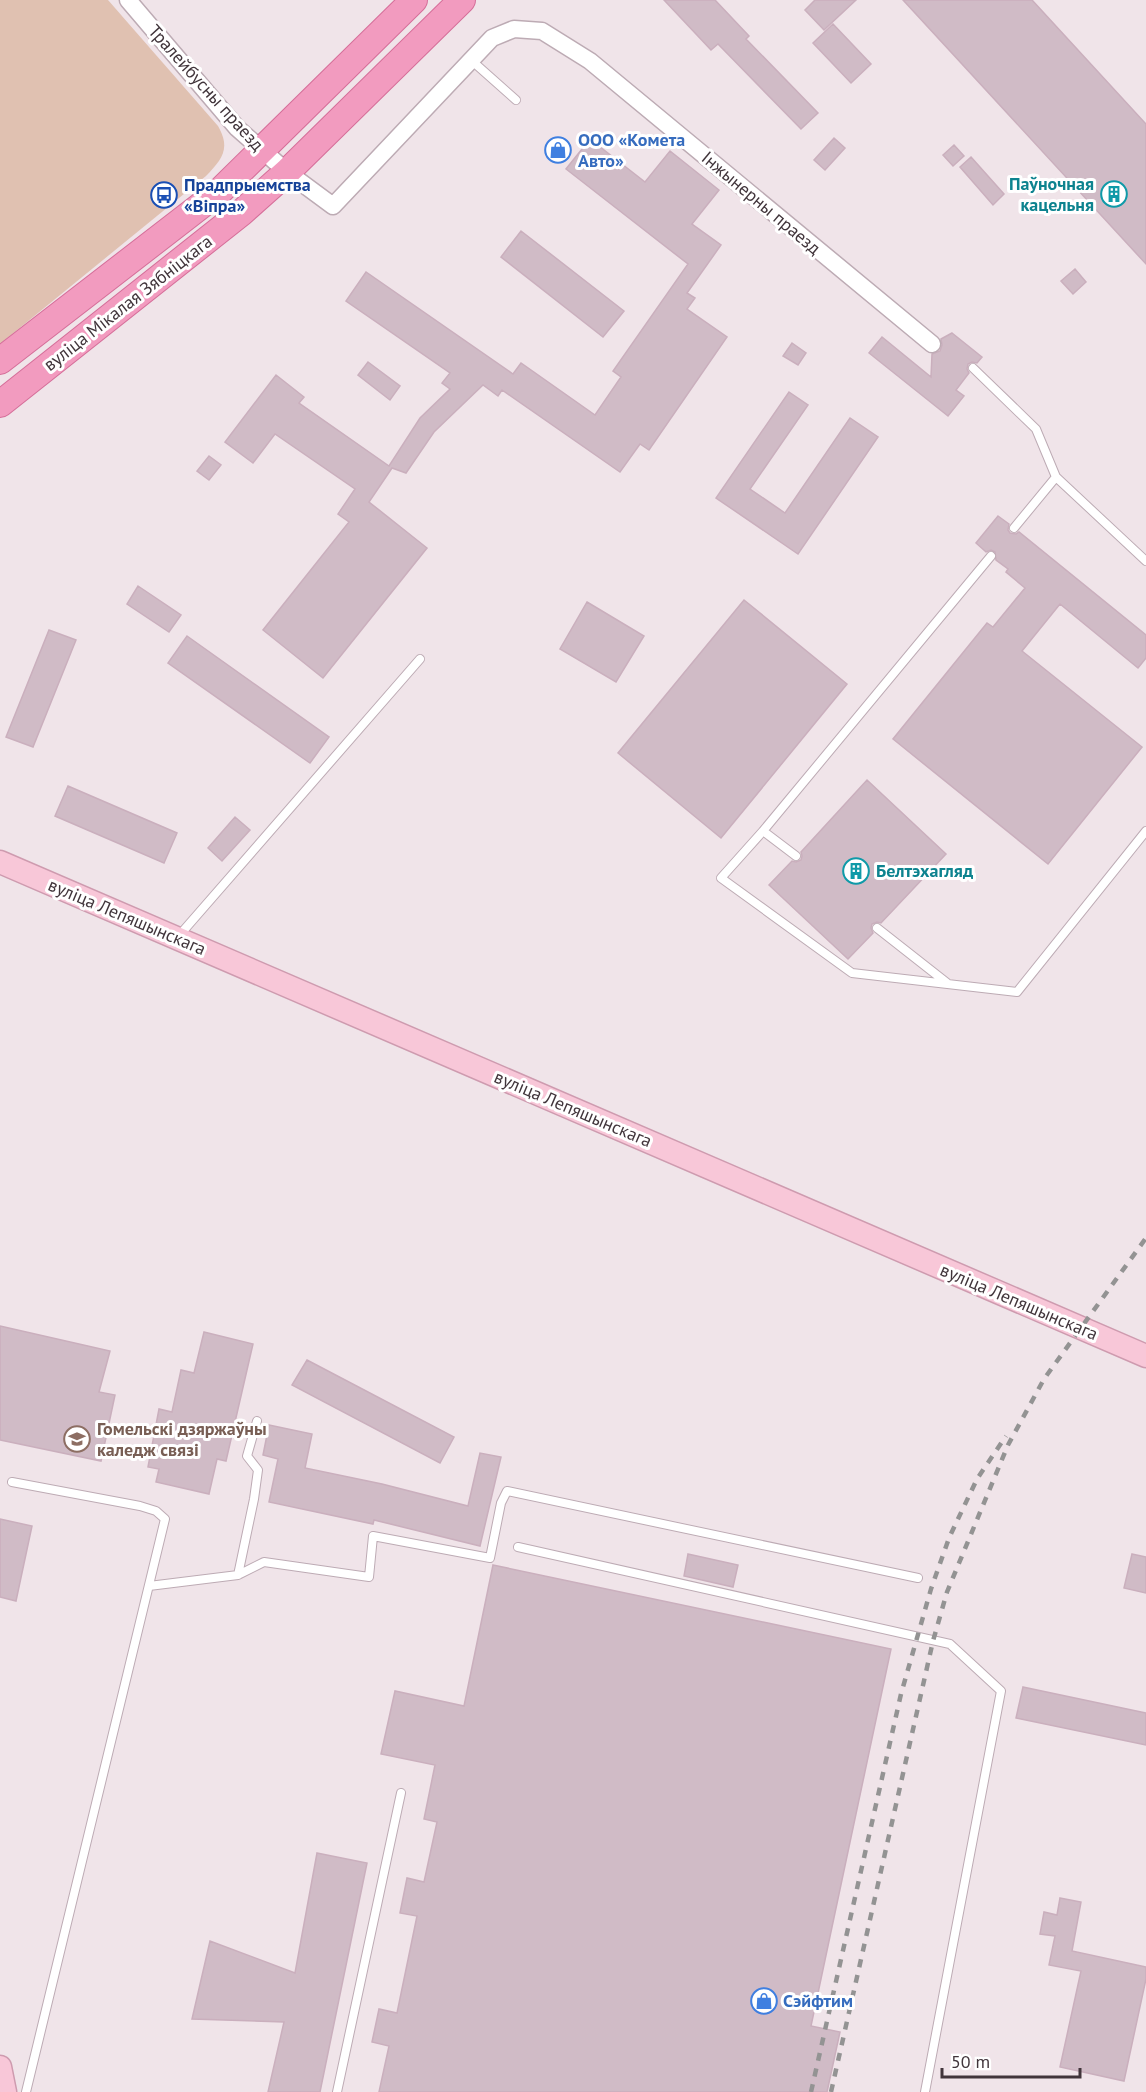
<svg xmlns="http://www.w3.org/2000/svg" width="1146" height="2092" font-family="'PT Sans',sans-serif">
	<style>
		.green { fill: #e0c1b1 }
		.building { fill: #d0bbc6; stroke: #caafbd; stroke-width: 1.5 }
		.lines { fill: none; stroke-linecap: round; stroke-linejoin: round }
		.lane-casing { stroke: #bdabb4; stroke-width: 10 }
		.street-casing { stroke: #bdabb4; stroke-width: 19 }
		.secondary-casing { stroke: #ce9baf; stroke-width: 25 }
		.primary-casing { stroke: #d56e99; stroke-width: 28 }
		.lane { stroke: #fff; stroke-width: 8 }
		.street { stroke: #fff; stroke-width: 16 }
		.secondary { stroke: #f8c7d8; stroke-width: 22 }
		.primary { stroke: #f29bbf; stroke-width: 26 }
		.rail { stroke: #939393; stroke-width: 4.5; stroke-dasharray: 8 8; stroke-linecap: butt }
		.labels { text-anchor: middle; stroke-width: 6; stroke-linejoin: round; paint-order: stroke }
		.street-label { font-size: 18px; fill: #41353b; stroke: #fff }
		.shop-label { font-size: 18px; font-weight: bold; fill: #366cbe; stroke: #fff; text-anchor: start }
		.culture-label { font-size: 18px; font-weight: bold; fill: #0d838f; stroke: #fff; text-anchor: end }
		.transit-label { font-size: 18px; font-weight: bold; fill: #164399; stroke: #fff; text-anchor: start }
		.education-label { font-size: 18px; font-weight: bold; fill: #785e54; stroke: #fff; text-anchor: start }
	</style>
	<rect width="100%" height="100%" fill="#f0e4e9"/>
	<path class="green" d="M0,0h108l110,126c13,23 4,33 -12,50l-206,168z"/>
	<path class="building" d="M664,0h51l34,36 -3,3 72,74 -17,16 -83,-85 -7,6z
		M815,0h41l-32,30 -19,-20z
		M903,0h129l114,124v140z
		M833,24l38,40 -20,19 -38,-40z
		M834,138l11,10 -20,22 -11,-10z
		M590,139l55,43 25,-31 49,39 -27,34 29,21 -34,48 8,5 -8,11 40,28 -78,113 -9,-6 -20,28 -118,-82 -4,6 -15,-11 -49,47 -28,41 -14,-5 -23,34 58,46 -104,130 -60,-48 86,-108 -11,-8 17,-25 -80,-55 -22,29 -28,-21 51,-67 28,22 -5,6 90,63 31,-48 30,-29 -8,-6 8,-10 -104,-72 20,-29 147,102 8,-11 74,52 26,-38 -8,-6 75,-107 -122,-95z
		M954,145l10,11 -11,10 -10,-11z
		M971,157l33,37 -11,11 -33,-38z
		M521,231l103,80 -21,26 -102,-80z
		M1075,269l11,13 -13,12 -12,-13z
		M952,333l30,24 -5,6 -5,-1 -4,2 -1,5 2,4 -13,17 8,6 -16,20 -79,-63 13,-16 49,40 1,-23 8,-3 2,-6 -1,-6z
		M792,343l14,10 -8,12 -15,-9z
		M368,362l32,24 -10,14 -32,-25z
		M789,392l19,13 -58,84 35,24 65,-95 28,19 -80,117 -82,-56z
		M209,456l12,9 -12,15 -12,-9z
		M998,516l11,8 -1,6 2,3 6,1 3,-2 127,103v23l-8,10 -78,-64 -38,47 120,96 -94,117 -155,-125 94,-116 6,4 32,-39 -19,-16 2,-3 -12,-9 -1,-8 -4,-2 -5,2 -10,-9z
		M138,586l43,29 -12,17 -42,-28z
		M744,600l103,84 -126,154 -103,-85z
		M587,602l57,34 -28,46 -56,-33z
		M49,630l27,10 -43,107 -27,-10z
		M187,636l142,101 -19,26 -142,-100z
		M867,780l79,74 -65,69 -4,-1 -5,2 -1,4 2,5 -25,26 -79,-74 23,-24 4,1 5,-2 1,-4 -1,-4z
		M68,786l109,47 -13,30 -109,-47z
		M235,817l15,13 -28,31 -14,-13z
		M0,1326l110,25 -11,41 16,3 -14,66 -101,-21z
		M204,1332l49,12 -27,117 -9,-2 -8,35 -53,-12 3,-13 -11,-2 11,-58 13,3 9,-42 13,3z
		M307,1360l147,77 -14,26 -148,-78z
		M269,1425l43,9 -7,34 77,16 86,22 12,-53 21,4 -21,89 -106,-26 -1,4 -104,-22 9,-43 -15,-4z
		M0,1519l32,7 -16,75 -16,-4z
		M688,1554l50,11 -5,22 -49,-11z
		M1132,1554l14,3v36l-22,-5z
		M493,1565l398,84 -80,377 29,6 -13,60h-448l10,-46 -17,-4 7,-33 18,4 20,-97 -17,-3 7,-35 17,4 13,-60 -13,-3 11,-54 -54,-11 14,-63 69,15z
		M1023,1687l123,26v32l-130,-27z
		M317,1853l50,10 -47,229h-52l16,-70 -92,-3 18,-78 85,32z
		M1060,1898l21,4 -9,49 74,16v12l-22,102 -64,-14 21,-96 -32,-6 6,-29 -15,-2 4,-22 13,3z"/>
	<g class="lines">
		<g class="lane-casing">
			<path id="lane" d="M471,60l45,40
				M973,368l63,61 20,48 90,84
				M1014,528l42,-51
				M763,831l-42,47 131,95 165,19 129,-161
				M796,856l-33,-25 228,-275
				M877,928l70,55
				M177,938l243,-279
				M12,1482l128,24 16,5 9,8 -139,573
				M518,1547l432,97 51,47 -76,401
				M238,1575l16,-76 4,-29 -11,-14 10,-35
				M149,1586l89,-11 26,-13 105,15 4,-41 117,22 11,-55 6,-12 411,87
				M337,2092l64,-299"/>
		</g>
		<g class="street-casing">
			<path id="street" d="M128,0l109,128 50,44 46,34 159,-168 22,-9 28,2 48,30 342,283"/>
		</g>
		<g class="secondary-casing">
			<path id="secondary" d="M0,862l1146,494
				M0,2067l5,25"/>
		</g>
		<g class="primary-casing">
			<path id="primary" d="M0,361l221,-171 193,-190
				M0,404l241,-191 46,-41 175,-172"/>
		</g>
		<use href="#lane" class="lane"/>
		<use href="#street" class="street"/>
		<use href="#secondary" class="secondary"/>
		<use href="#primary" class="primary"/>
		<path class="rail" d="M811,2092l90,-398 30,-105 18,-51 28,-59 29,-43
			M831,2092l102,-451 14,-49 61,-147 36,-66 102,-141"/>
	</g>
	<defs>
		<g id="shop-ring" transform="scale(1.35)"><circle r="9.5" fill="#fff" stroke="#3f7fe0" stroke-width="1.5"/><path d="M-5-2.5h2.3a2.7 3.5 0 0 1 5.4 0H5L5.5 6h-11ZM-1.5-2.5h3a1.5 2.3 0 0 0-3 0Z" fill="#3f7fe0"/></g>
		<g id="building-ring" transform="scale(1.35)"><circle r="9.5" fill="#fff" stroke="#0f9aa8" stroke-width="1.5"/><path d="M-4-6H4V6H1V3H-1V6H-4ZM-2.5-4.3h1.7v1.8h-1.7ZM.8-4.3h1.7v1.8H.8ZM-2.5-1h1.7V.8h-1.7ZM.8-1h1.7V.8H.8Z" fill="#0f9aa8"/></g>
		<g id="bus-ring" transform="scale(1.35)"><circle r="9.5" fill="#fff" stroke="#1a4fb4" stroke-width="1.5"/><path d="M-5-6H5V4H4V6H2V4H-2V6H-4V4H-5ZM-3.5-4V0h7V-4ZM-3.5 1.2v1.5H-2V1.2ZM2 1.2v1.5H3.5V1.2Z" fill="#1a4fb4"/></g>
		<g id="university-ring" transform="scale(1.35)"><circle r="9.5" fill="#fff" stroke="#8d6e63" stroke-width="1.5"/><path d="M0-5L7-2L0 1L-7-2ZM-4 1L0 2.5L4 1V4Q0 6-4 4Z" fill="#8d6e63"/></g>
	</defs>
	<g fill-rule="evenodd">
		<use href="#shop-ring" x="558" y="150"/>
		<use href="#building-ring" x="1114" y="194"/>
		<use href="#bus-ring" x="164" y="195"/>
		<use href="#building-ring" x="856" y="871"/>
		<use href="#university-ring" x="77" y="1439"/>
		<use href="#shop-ring" x="764" y="2001"/>
	</g>
	<g class="labels">
		<g class="street-label">
			<text transform="translate(206 88) rotate(48)" y="6">Тралейбусны праезд</text>
			<text transform="translate(761 203) rotate(40)" y="6">Інжынерны праезд</text>
			<text transform="translate(128 303) rotate(-38)" y="6">вуліца Мікалая Зябніцкага</text>
			<text transform="translate(127 917) rotate(23)" y="6">вуліца Лепяшынскага</text>
			<text transform="translate(573 1109) rotate(23)" y="6">вуліца Лепяшынскага</text>
			<text transform="translate(1019 1302) rotate(23)" y="6">вуліца Лепяшынскага</text>
		</g>
		<g class="shop-label">
			<text x="578" y="146">ООО «Комета<tspan x="578" dy="21">Авто»</tspan></text>
			<text x="783" y="2007">Сэйфтим</text>
		</g>
		<g class="culture-label">
			<text x="1094" y="190">Паўночная<tspan x="1094" dy="21">кацельня</tspan></text>
			<text x="876" y="877" text-anchor="start">Белтэхагляд</text>
		</g>
		<g class="transit-label">
			<text x="184" y="191">Прадпрыемства<tspan x="184" dy="21">«Віпра»</tspan></text>
		</g>
		<g class="education-label">
			<text x="97" y="1435">Гомельскі дзяржаўны<tspan x="97" dy="21">каледж связі</tspan></text>
		</g>
	</g>
	<path d="M942 2068v9h138v-9" fill="none" stroke="#41353b" stroke-width="3"/>
	<text x="951" y="2068" font-size="18" fill="#41353b" stroke="#ffffff" stroke-width="4.5" paint-order="stroke">50 m</text>
</svg>
